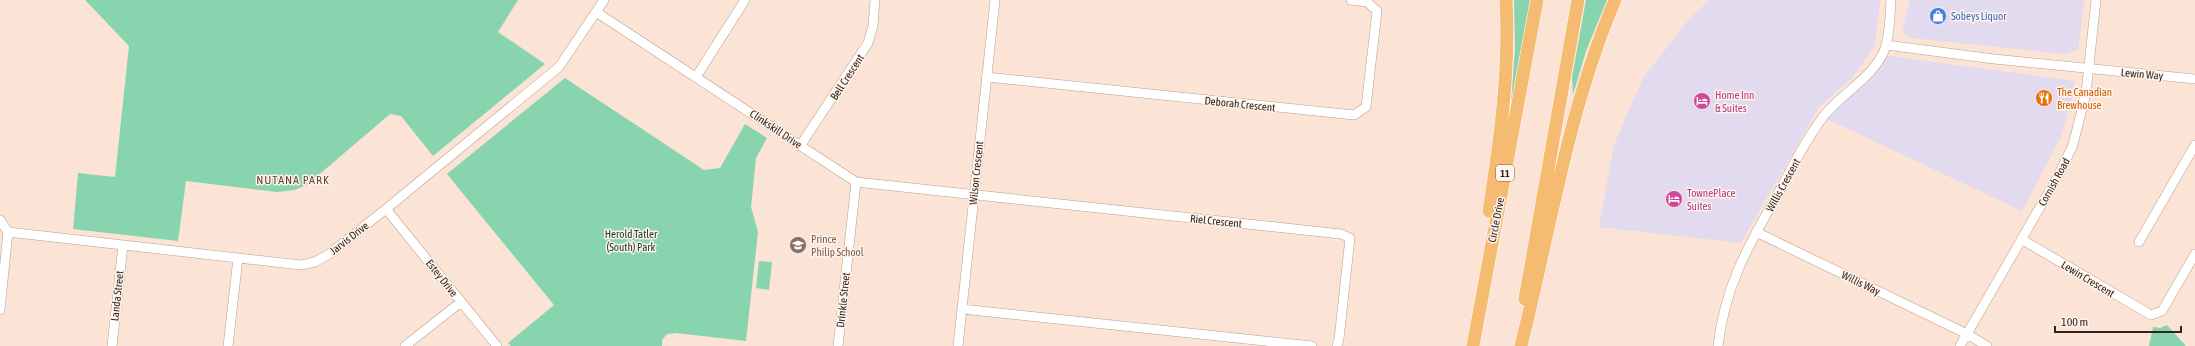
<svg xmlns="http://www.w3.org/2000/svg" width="2195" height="346" font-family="'Asap Condensed',sans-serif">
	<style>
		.commercial { fill: #e2daef }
		.green { fill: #88d4af }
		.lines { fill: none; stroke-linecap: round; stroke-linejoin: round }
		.minor-casing { stroke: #ba9e8e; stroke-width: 10 }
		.highway-casing { stroke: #fff; stroke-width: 14 }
		.minor { stroke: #fff; stroke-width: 9 }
		.highway { stroke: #f5bc71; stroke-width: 13 }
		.labels { text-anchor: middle; stroke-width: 3; stroke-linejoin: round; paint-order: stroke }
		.shield { fill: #fff3ec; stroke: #6e635c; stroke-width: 1 }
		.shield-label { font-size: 10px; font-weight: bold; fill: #30251e }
		.shop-label { font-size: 11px; fill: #366cbe; stroke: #fff3ec; text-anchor: start }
		.street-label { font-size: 11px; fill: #30251e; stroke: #fff3ec }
		.food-label { font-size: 11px; fill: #c56008; stroke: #fff3ec; text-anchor: start }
		.hotel-label { font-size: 11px; fill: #b23c85; stroke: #fff3ec; text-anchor: start }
		.park-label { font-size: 11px; fill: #133929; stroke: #fff3ec }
		.education-label { font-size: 11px; fill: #785e54; stroke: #fff3ec; text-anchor: start }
		.neighbourhood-label { font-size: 12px; letter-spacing: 1px; fill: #61483a; stroke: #fff3ec }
	</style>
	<rect width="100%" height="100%" fill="#fbe3d5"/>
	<path class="commercial" d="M1710,0h170l-5,45 -23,33 -33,29 -78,136 -142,-16 15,-82 29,-67 47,-60z
		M1910,0h174l-6,50 -13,4 -155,-16 -8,-6z
		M1882,55l192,26 -1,15 -13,43 -38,72 -199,-94z"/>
	<path class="green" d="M85,0h433l-20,32 47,32 -112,92 -32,-40 -11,-2 -82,70 -13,6 -18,2 -91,-11 -8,60 -105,-12 5,-56 37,4 14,-131z
		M1514,0h17l-20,104 4,-56z
		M1586,0h21l-21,51 -13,44 -1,-18z
		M565,78l139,92 16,-2 25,-44 22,14 -11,20 -5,49 7,25 -12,109 -70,-8 -9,1 -5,6v6h-151l-3,-3 46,-38 -107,-131z
		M759,261l13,1 -3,28 -13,-2z
		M2167,325l19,21h-37l4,-19 7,1z"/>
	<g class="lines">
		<g class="minor-casing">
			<path id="minor" d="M596,12l260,170 485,52 9,4 -11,101 -2,7
				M1886,45l108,14 201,20
				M696,77l49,-77
				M986,77l368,38 12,-8 11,-96 -10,-9 -16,-2
				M800,146l68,-103 5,-17 2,-26
				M386,209l111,137
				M0,220l8,12 -8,78
				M8,232l230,26 63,7 14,-3 14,-8 57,-45 173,-142 45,-67
				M1756,232l211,102 20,12
				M2021,239l130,76 11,-4 33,-57
				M2139,242l56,-97
				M962,309l350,37
				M112,346l11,-101
				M228,346l10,-88
				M405,346l56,-44
				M838,346l18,-164
				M958,346l37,-346
				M1718,346c7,-62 32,-103 62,-156 13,-25 26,-50 43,-73 17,-23 56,-43 63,-72 4,-14 4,-30 5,-45
				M1960,346l98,-170 15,-31 13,-52 10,-93"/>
		</g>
		<g class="highway-casing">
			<path id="highway" d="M1489,211c11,-70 21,-140 17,-211
				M1525,299l53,-299
				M1473,346l64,-346
				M1521,346c29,-116 47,-236 94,-346"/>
		</g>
		<use href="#minor" class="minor"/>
		<use href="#highway" class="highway"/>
	</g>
	<defs>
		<g id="shop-disc" transform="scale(0.9)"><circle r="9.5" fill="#3f7fe0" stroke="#fff3ec"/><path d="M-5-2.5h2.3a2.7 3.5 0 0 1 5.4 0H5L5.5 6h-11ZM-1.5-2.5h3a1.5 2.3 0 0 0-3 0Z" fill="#fff"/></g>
		<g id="restaurant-disc" transform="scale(0.9)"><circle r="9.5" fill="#e8710a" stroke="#fff3ec"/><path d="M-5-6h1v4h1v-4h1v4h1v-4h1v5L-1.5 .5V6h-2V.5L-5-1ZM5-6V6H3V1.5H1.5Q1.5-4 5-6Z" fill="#fff"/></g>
		<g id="hotel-disc" transform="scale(0.9)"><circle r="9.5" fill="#d1479c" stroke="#fff3ec"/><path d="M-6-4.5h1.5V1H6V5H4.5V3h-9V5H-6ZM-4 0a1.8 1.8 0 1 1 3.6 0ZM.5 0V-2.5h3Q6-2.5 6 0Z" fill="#fff"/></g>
		<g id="school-disc" transform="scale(0.9)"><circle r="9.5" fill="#8d6e63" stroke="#fff3ec"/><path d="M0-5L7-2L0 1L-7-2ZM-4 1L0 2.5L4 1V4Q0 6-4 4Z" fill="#fff"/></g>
	</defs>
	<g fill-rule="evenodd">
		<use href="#shop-disc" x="1938" y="16"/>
		<use href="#restaurant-disc" x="2044" y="98"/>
		<use href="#hotel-disc" x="1702" y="101"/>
		<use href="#hotel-disc" x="1674" y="199"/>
		<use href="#school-disc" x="798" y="245"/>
	</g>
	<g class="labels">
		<rect class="shield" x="1496" y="165" width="18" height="16" rx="3"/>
		<g class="shield-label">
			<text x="1505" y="177">11</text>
		</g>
		<g class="shop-label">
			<text x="1951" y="20">Sobeys Liquor</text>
		</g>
		<g class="street-label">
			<text transform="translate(2142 74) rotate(5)" y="4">Lewin Way</text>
			<text transform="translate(847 77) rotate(-57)" y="4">Bell Crescent</text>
			<text transform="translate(1240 104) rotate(6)" y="4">Deborah Crescent</text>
			<text transform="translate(776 129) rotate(34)" y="4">Clinkskill Drive</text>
			<text transform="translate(976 173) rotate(-84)" y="4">Wilson Crescent</text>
			<text transform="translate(2054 182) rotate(-61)" y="4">Cornish Road</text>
			<text transform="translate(1783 185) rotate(-61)" y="4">Willis Crescent</text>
			<text transform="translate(1496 220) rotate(-79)" y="4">Circle Drive</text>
			<text transform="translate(1216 221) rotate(6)" y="4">Riel Crescent</text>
			<text transform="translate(349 238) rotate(-38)" y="4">Jarvis Drive</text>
			<text transform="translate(442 278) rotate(52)" y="4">Estey Drive</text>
			<text transform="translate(2088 279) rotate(31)" y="4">Lewin Crescent</text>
			<text transform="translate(1861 283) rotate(26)" y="4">Willis Way</text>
			<text transform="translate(117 296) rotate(-84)" y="4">Landa Street</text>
			<text transform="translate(843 300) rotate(-84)" y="4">Drinkle Street</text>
		</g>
		<g class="food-label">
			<text x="2057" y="96">The Canadian<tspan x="2057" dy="13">Brewhouse</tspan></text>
		</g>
		<g class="hotel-label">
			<text x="1715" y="99">Home Inn<tspan x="1715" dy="13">&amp; Suites</tspan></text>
			<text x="1687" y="197">TownePlace<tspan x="1687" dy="13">Suites</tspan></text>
		</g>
		<g class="park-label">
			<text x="631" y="238">Herold Tatler<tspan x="631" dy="13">(South) Park</tspan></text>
		</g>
		<g class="education-label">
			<text x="811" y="243">Prince<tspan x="811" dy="13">Philip School</tspan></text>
		</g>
		<g class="neighbourhood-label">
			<text x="293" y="184">NUTANA PARK</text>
		</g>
	</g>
	<path d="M2055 326v6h126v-6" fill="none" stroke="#30251e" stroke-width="2"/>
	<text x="2061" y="326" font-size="12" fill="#30251e" stroke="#fff3ec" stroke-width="3" paint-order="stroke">100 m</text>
</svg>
